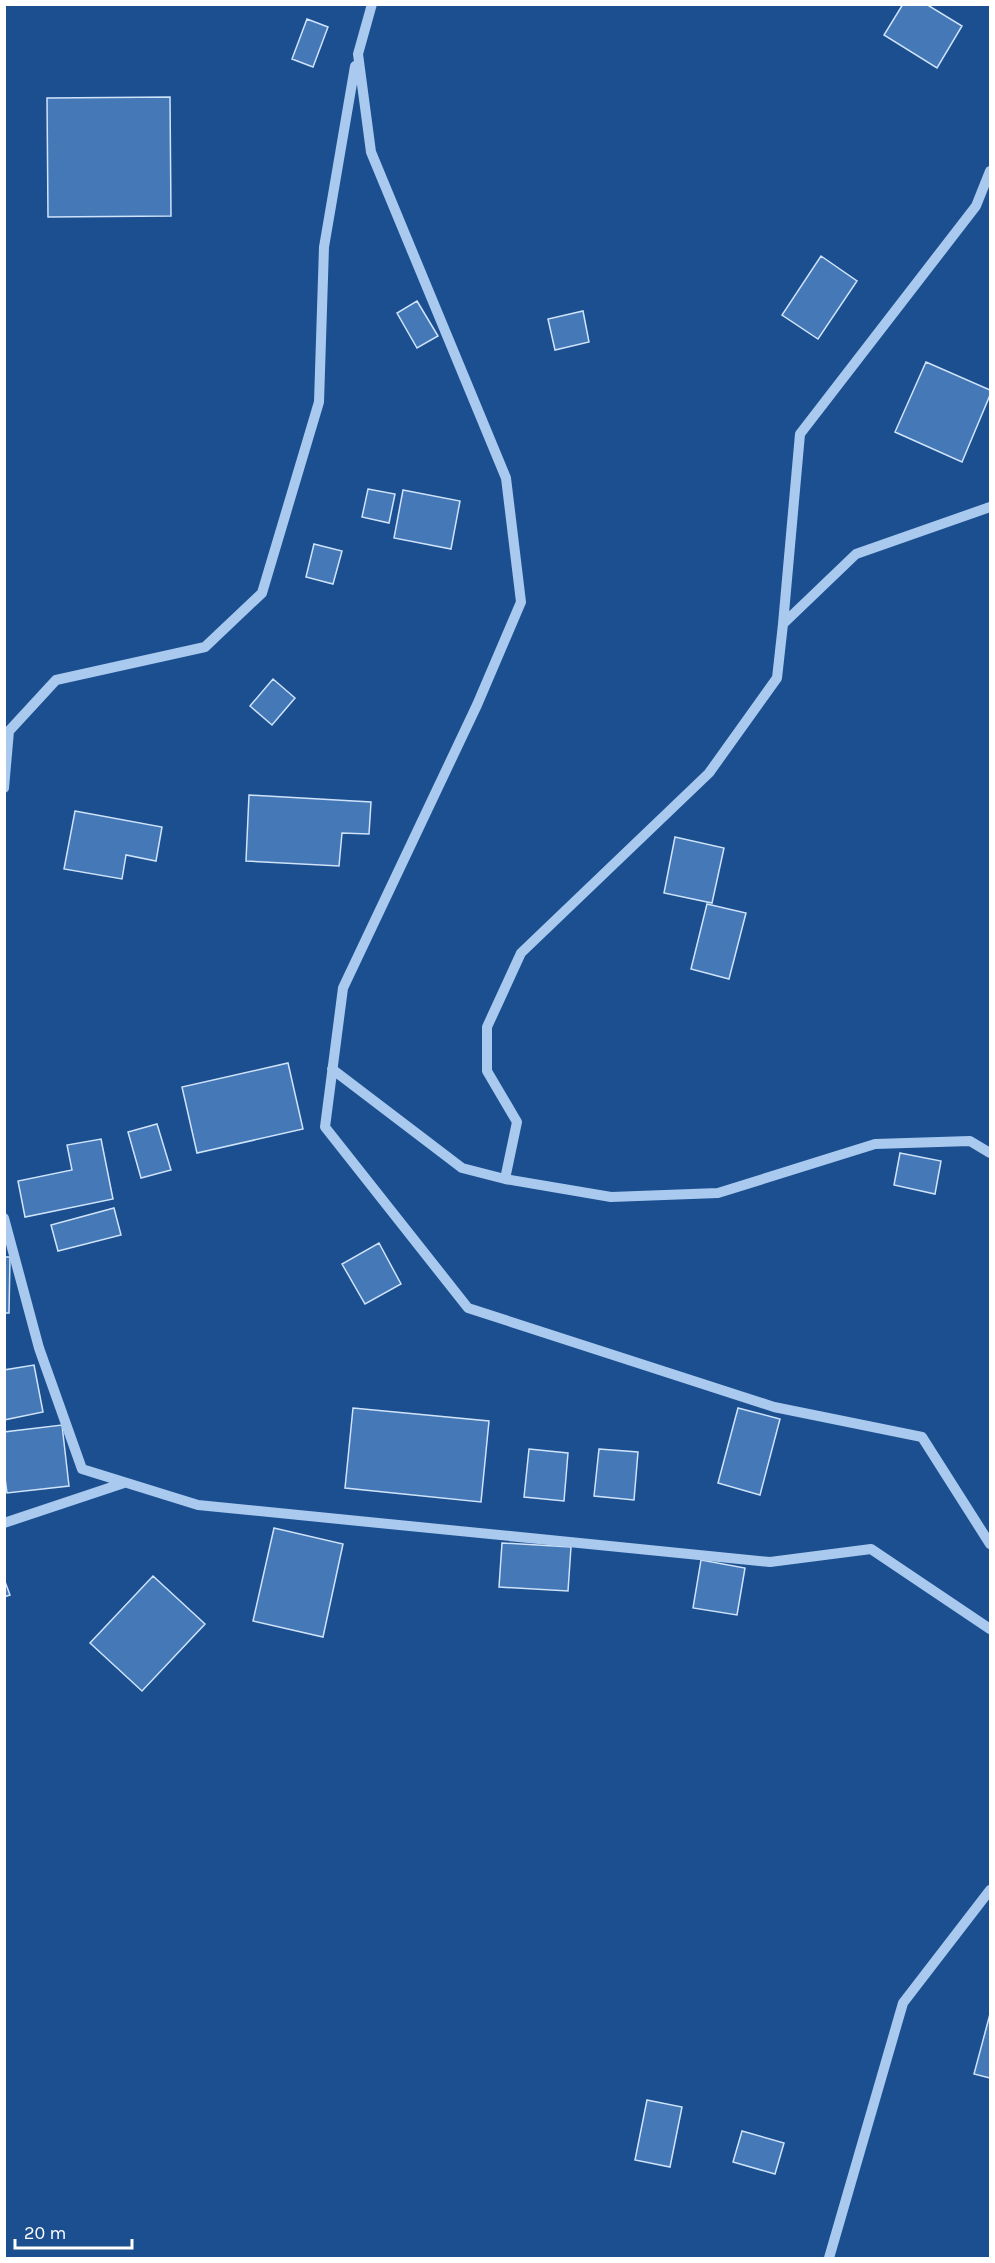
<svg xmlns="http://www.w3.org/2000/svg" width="995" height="2263" font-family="Karla,sans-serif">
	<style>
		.building { fill: #4478b7; stroke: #cfe3fa; stroke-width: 1.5 }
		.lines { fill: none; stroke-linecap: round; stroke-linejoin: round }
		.minor { stroke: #a9c9ee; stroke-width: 10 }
	</style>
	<rect width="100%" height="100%" fill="#1b4f8f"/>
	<path class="building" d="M903,4h23l36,22 -25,42 -53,-33z
		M307,19l21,8 -15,40 -21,-8z
		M170,97l1,119 -123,1 -1,-119z
		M821,256l36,25 -39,58 -36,-24z
		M417,301l21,35 -21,12 -20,-35z
		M583,311l6,31 -34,8 -7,-31z
		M926,362l64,28v5l-28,67 -67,-30z
		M368,489l27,5 -6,29 -27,-6z
		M403,490l57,11 -9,48 -57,-11z
		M314,544l28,7 -9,33 -27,-7z
		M273,679l22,19 -23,27 -22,-19z
		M249,795l122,7 -2,32 -27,-1 -3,33 -93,-5z
		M75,811l87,16 -6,34 -30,-6 -4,24 -58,-10z
		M675,837l49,11 -12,55 -48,-10z
		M707,904l39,9 -17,66 -38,-10z
		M288,1063l15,66 -106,24 -15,-66z
		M157,1124l14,46 -30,8 -13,-46z
		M101,1139l12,60 -88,18 -7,-36 54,-11 -5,-25z
		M900,1153l41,8 -6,33 -41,-9z
		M114,1208l7,27 -63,16 -7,-26z
		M379,1243l22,41 -36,20 -23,-40z
		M4,1257h6l-1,56h-5z
		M34,1365l9,47 -39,8v-50z
		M353,1408l136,13 -8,81 -136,-14z
		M738,1408l42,11 -20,76 -42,-12z
		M62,1425l7,61 -62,7 -3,-23v-38z
		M529,1449l39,4 -4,48 -40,-4z
		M599,1449l39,3 -4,48 -40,-4z
		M274,1528l69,16 -20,93 -70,-16z
		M502,1543l69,4 -3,44 -69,-4z
		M701,1560l44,8 -8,47 -44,-7z
		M153,1576l52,48 -63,67 -52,-48z
		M4,1579l6,16 -6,2z
		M990,2014v64l-16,-4z
		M647,2100l35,7 -12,60 -35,-7z
		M742,2131l42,12 -9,31 -42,-12z"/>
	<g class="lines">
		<path class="minor" d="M372,4l-14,50 13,98 135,326 15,124 -44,103 -134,283 -18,139 143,181 306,99 148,30 68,107
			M783,624l17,-190 176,-228 14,-35
			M4,788l5,-57 47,-51 149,-33 57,-54 57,-191 5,-155 31,-181
			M332,1069l130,99 43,11 12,-57 -30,-51v-44l34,-74 188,-180 68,-95 6,-54 73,-70 134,-47
			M505,1179l106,18 107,-4 157,-49 95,-3 20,12
			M4,1218l35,130 43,121 116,36 572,57 101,-13 119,80
			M4,1523l120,-40
			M829,2258l74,-255 87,-113"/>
	</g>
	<rect width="995" height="2263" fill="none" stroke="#ffffff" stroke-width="12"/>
	<path d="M15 2239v9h117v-9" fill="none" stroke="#ffffff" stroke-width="3"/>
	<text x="24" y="2239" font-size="18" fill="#ffffff" stroke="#1b4f8f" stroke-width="4.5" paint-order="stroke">20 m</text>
</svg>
